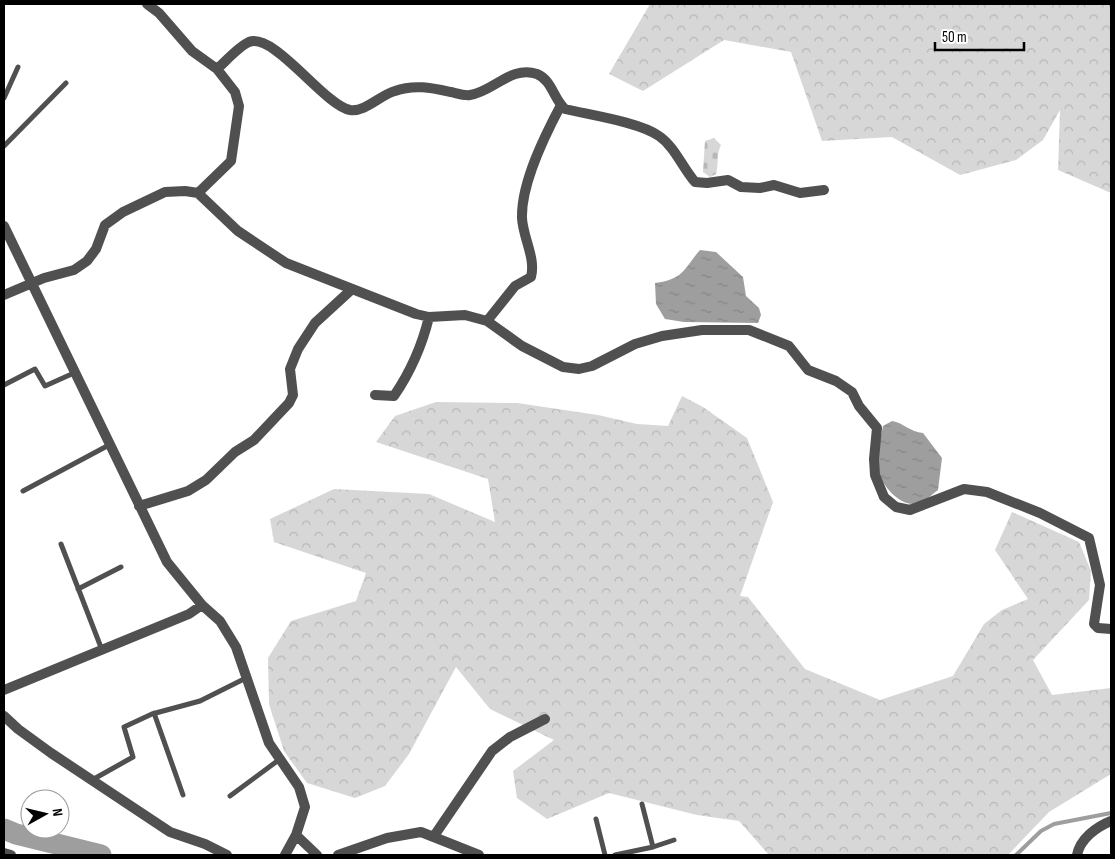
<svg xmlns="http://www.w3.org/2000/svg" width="1115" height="859" font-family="'Sofia Sans Condensed',sans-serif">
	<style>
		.forest { fill: url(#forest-crowns) }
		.cemetery { fill: url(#cemetery-stones) }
		.water { fill: url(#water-ripples) }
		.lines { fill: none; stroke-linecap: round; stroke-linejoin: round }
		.stream { stroke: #9e9e9e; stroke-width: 4 }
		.river { stroke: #9e9e9e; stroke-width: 21 }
		.service { stroke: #505050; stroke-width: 5 }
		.minor { stroke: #505050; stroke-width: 10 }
	</style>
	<defs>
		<pattern id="forest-crowns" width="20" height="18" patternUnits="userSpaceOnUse" patternTransform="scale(1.25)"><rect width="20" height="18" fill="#d7d7d7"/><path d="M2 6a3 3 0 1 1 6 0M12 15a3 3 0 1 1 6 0" fill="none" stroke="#b7b7b7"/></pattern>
		<pattern id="cemetery-stones" width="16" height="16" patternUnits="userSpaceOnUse" patternTransform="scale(1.25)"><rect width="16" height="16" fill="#d7d7d7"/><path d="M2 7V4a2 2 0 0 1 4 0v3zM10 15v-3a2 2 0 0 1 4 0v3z" fill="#b7b7b7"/></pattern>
		<pattern id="water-ripples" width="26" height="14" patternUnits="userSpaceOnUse" patternTransform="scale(1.25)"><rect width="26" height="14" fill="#9e9e9e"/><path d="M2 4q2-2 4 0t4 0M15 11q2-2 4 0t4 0" fill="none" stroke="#868686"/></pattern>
	</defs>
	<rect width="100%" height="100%" fill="#fff"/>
	<path class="forest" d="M650,4h461v189l-53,-23 2,-60 -17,30 -27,20 -56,15 -68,-38 -70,4 -31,-89 -67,-12 -81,51 -34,-17z
		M682,396l21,11 44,31 26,64 -33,94 8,1 57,72 75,31 73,-24 31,-52 18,-14 26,-11 -33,-49 17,-38 67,30 12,29 -2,29 -56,60 19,35 59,-7v86l-62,38 -41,43h-239l-30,-34 -42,-6 -88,-22 -62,26 -30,-21 -4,-27 41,-31 -64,-31 -34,-42 -47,87 -24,32 -30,12 -48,-15 -23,-32 -15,-47 -1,-46 23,-37 65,-20 10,-28 -92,-31 -4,-23 64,-30 95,5 66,28 -7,-43 -112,-37 19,-26 41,-14 81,1 81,12 39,9 31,2z"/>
	<path class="cemetery" d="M714,138l7,7c-5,10 -2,19 -5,29l-6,3 -7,-5 2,-31z"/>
	<path class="water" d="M700,250l16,2 27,25 3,19 13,12 2,7 -3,8 -74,-1 -19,-3 -9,-15 -1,-21c29,-4 28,-13 45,-33z
		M892,421c12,2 18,11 31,12l19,25 -4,32c-7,5 -15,14 -24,14 -17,1 -36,-23 -37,-40 -1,-12 4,-26 6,-38z"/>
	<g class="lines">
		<path class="stream" d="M1016,855l25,-24 13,-7 57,-11"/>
		<path class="river" d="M4,829l12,5 85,21"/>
		<path class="service" d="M4,98l14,-31
			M4,146l62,-63
			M4,385l31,-16 10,17 29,-13
			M23,491l86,-46
			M61,544l41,106
			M78,589l43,-22
			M154,713l29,82
			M92,780l41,-23 -9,-30 28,-13 48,-13 46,-23
			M230,796l50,-37
			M642,804l11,43
			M596,819l9,36
			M615,855l38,-8 21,-7"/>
		<path class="minor" d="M147,4l12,9 33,38 25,18 18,23 4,14 -8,55 -33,32
			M217,69c9,-8 21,-22 32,-27 25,-10 75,63 101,68 16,2 30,-15 45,-19 19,-7 37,-3 56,1 5,1 13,4 19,3 23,-3 41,-30 67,-21 15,6 17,26 28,35 25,6 74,13 94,27 16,11 23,31 36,46l12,1 21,-3 13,7 19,1 14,-3 26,8 24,-3
			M4,226l163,336 35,43 18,16 16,26 33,96 30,44 6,20 -9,28 -11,20
			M4,295l40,-17 30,-8 13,-9 9,-12 9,-24 18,-13 42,-20 20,-1 13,2 40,38 48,32 130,51 13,3 36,-2 22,6 35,25 41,21 16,2 13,-3 43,-22 27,-8 40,-6h47l40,16 19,24 28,11 16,11 7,14 18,22 -3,31 1,16 9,22 12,10 14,3 54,-21 23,3 53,21 49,25 11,47 -6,39 4,4 13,1
			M487,321l28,-35 16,-9c5,-19 -8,-39 -9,-59 -1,-35 23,-83 39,-113
			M375,395l19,1c17,-25 28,-50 35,-79
			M139,506l49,-15 18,-11 29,-28 19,-12 35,-37 4,-8 -3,-26 8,-20 17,-26 36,-33
			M4,690l185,-76 13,-9
			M4,716l14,13 33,24 119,79 35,12 22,11
			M296,835l21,20
			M434,836l58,-85 18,-14 35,-18
			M4,853l7,2
			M338,855l49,-17 34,-6 58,23
			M1077,855c3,-16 19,-28 34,-34"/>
	</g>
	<rect width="1115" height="859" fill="none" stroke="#000000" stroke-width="10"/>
	<g transform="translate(45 814) rotate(82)"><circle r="24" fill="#ffffff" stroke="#999999"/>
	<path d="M0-4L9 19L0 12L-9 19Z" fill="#000000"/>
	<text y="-8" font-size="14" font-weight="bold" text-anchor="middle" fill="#000000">N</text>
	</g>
	<path d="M935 42v8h89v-8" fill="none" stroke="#000000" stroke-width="2.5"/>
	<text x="942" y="42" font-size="15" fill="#000000" stroke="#ffffff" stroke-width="4" paint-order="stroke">50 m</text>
</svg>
